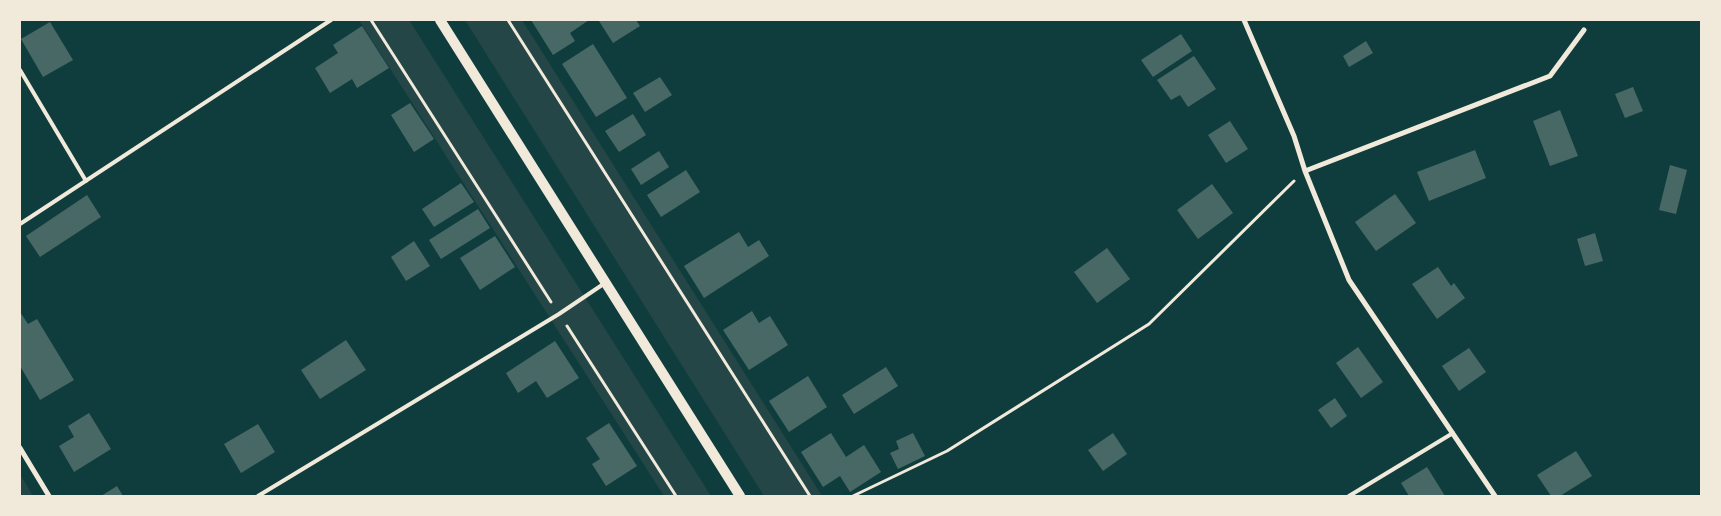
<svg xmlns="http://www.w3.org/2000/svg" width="1721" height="516" font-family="'Work Sans',sans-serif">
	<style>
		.green { fill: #244646 }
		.building { fill: #486865 }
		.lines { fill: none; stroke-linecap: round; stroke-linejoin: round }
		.path { stroke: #f1e9da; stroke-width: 3 }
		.service { stroke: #f1e9da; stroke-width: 4 }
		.minor { stroke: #f1e9da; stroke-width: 5 }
		.secondary { stroke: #f1e9da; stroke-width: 10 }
	</style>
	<rect width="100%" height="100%" fill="#0f3d3e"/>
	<path class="green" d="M359,20h50l302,476h-47z
		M465,20h57l300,476h-58z
		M20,474l13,22h-13z"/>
	<path class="building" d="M531,20h58l-19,13 5,8 -22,14z
		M601,20h35l4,6 -27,17 -14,-22z
		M50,22l23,38 -30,17 -22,-38z
		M362,26l27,42 -32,20 -5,-9 -22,14 -15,-25 23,-15 -5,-8z
		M1181,34l11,17 -39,26 -12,-17z
		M1366,41l7,12 -24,14 -6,-11z
		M593,44l34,54 -31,19 -34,-53z
		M1194,56l22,33 -28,18 -8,-12 -9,5 -14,-20z
		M660,77l12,18 -27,17 -12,-19z
		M1633,87l10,24 -18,7 -10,-24z
		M410,103l24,36 -20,13 -23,-37z
		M1560,110l18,46 -28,10 -17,-45z
		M633,114l13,21 -27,17 -14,-21z
		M1230,121l18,28 -22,14 -18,-28z
		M1475,150l11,28 -57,23 -12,-29z
		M659,151l10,16 -28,18 -10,-16z
		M1670,165l17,5 -11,44 -17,-4z
		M686,170l14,22 -39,25 -14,-22z
		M461,183l13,19 -40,25 -12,-18z
		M1212,184l21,29 -35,26 -21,-29z
		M1395,194l21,29 -40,28 -21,-29z
		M87,195l14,22 -61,40 -14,-21z
		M478,209l12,19 -49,31 -12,-19z
		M739,232l9,15 11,-7 10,16 -65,42 -20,-32z
		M1595,233l8,28 -18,5 -8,-27z
		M495,236l20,31 -35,23 -20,-32z
		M414,241l16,25 -24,15 -15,-24z
		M1107,248l23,31 -33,24 -23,-31z
		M1438,267l13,19 3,-3 11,15 -28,21 -25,-35z
		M752,311l7,12 11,-7 18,29 -39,25 -26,-40z
		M20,312l8,12 9,-5 37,61 -34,20 -20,-34z
		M346,340l20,30 -46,29 -19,-29z
		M555,341l24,37 -32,20 -11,-17 -18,12 -12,-20z
		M1358,347l25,35 -22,16 -25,-35z
		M1469,348l17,24 -27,19 -17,-25z
		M886,367l12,19 -44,28 -12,-19z
		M808,376l19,31 -38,25 -20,-31z
		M1335,398l12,18 -16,12 -13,-18z
		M89,413l22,36 -37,23 -15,-26 15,-9 -6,-11z
		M609,423l28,43 -31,20 -14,-22 8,-5 -14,-21z
		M258,424l17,28 -34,21 -17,-29z
		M831,433l15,24 18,-12 17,27 -31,20 -10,-16 -17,11 -22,-35z
		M913,433l12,23 -27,13 -8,-16 9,-4 -3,-8z
		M1113,433l14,21 -24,17 -15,-21z
		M1576,451l16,25 -32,20h-9l-14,-21z
		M1427,467l18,29h-36l-8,-13z
		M117,486l6,10h-22z"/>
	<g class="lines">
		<path class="path" d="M371,20l180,282
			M508,20l302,476
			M567,326l109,170
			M853,496l94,-45 202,-127 145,-143"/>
		<path class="service" d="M20,70l66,111
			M20,224l311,-204
			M258,496l301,-182 46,-31
			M1349,496l104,-63"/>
		<path class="minor" d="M1244,20l50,116 11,35 44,109 146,216
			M1305,171l245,-95 34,-46
			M20,448l29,48"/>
		<path class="secondary" d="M440,20l300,476"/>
	</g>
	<rect width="1721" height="516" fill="none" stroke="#f1e9da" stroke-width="42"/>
</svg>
